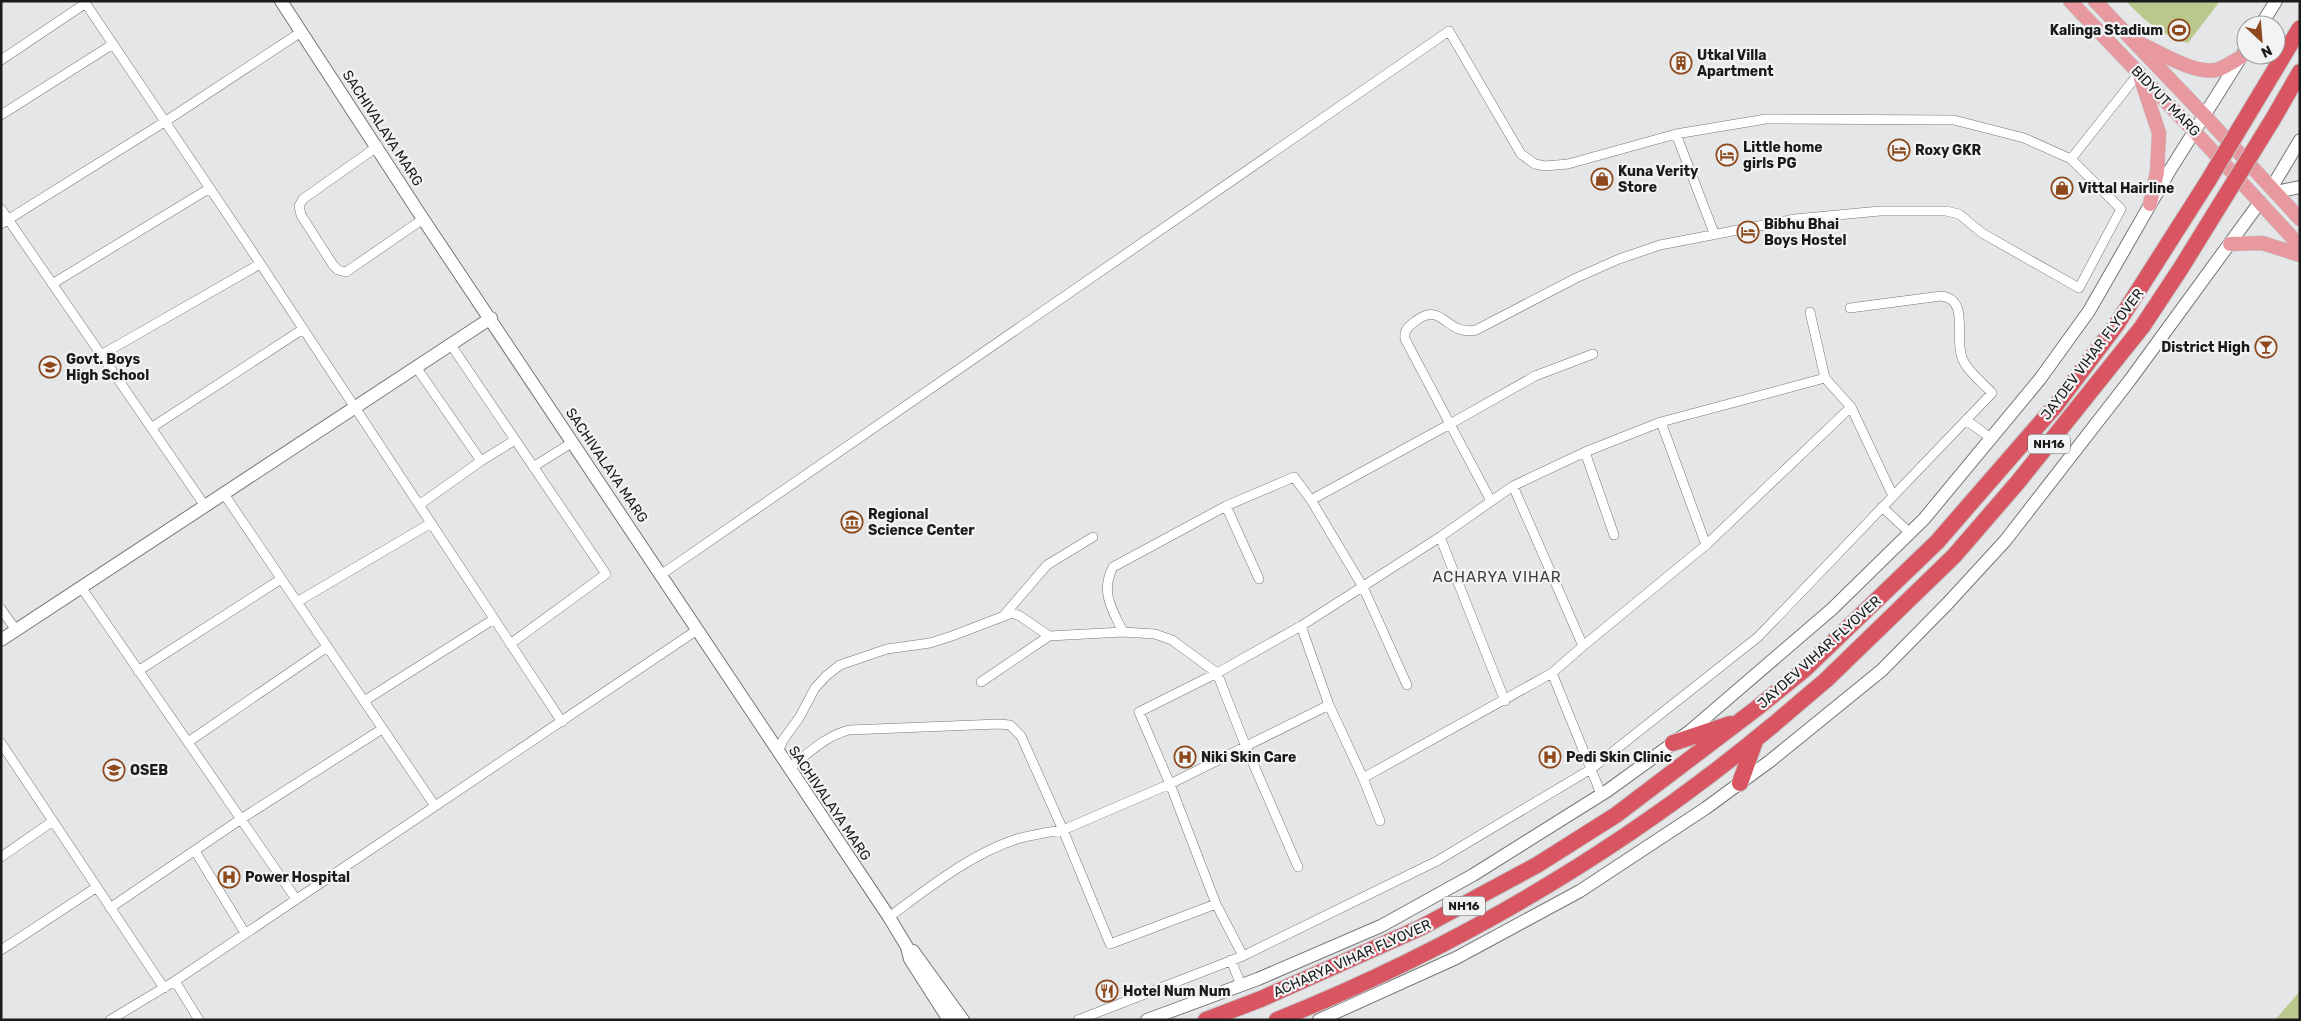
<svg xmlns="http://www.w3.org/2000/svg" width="2301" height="1021" font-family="Rubik,sans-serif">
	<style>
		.green { fill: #bac88d }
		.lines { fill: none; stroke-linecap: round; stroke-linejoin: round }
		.street-casing { stroke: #757677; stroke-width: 10 }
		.secondary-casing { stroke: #757677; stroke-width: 14 }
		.primary-casing { stroke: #c3c4c4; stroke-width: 15 }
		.highway-casing { stroke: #c3c4c4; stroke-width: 18 }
		.street { stroke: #fff; stroke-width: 9 }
		.secondary { stroke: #fff; stroke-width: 12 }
		.primary { stroke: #e899a0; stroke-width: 14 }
		.highway { stroke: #d95561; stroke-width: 16 }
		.highway-bridge-casing { stroke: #c3c4c4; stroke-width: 18; stroke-linecap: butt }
		.highway-bridge { stroke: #d95561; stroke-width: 16 }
		.labels { text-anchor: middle; stroke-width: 4.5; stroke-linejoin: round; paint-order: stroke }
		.shield { fill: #f2f3f4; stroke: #5b5c5c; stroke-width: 1 }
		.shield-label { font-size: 12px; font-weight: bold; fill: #1a1b1b }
		.poi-label { font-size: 14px; font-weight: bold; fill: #1a1b1b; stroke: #f2f3f4; text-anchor: start }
		.street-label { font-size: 14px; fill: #1a1b1b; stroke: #f2f3f4 }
		.neighbourhood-label { font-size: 15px; letter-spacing: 1px; fill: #3c3d3e; stroke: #f2f3f4 }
	</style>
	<rect width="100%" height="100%" fill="#e5e6e7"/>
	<path class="green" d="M2126,1h94l-32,42c-25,-6 -44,-23 -62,-42z
		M2300,991v29h-25z"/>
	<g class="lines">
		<g class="street-casing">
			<path id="street" d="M84,1l162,241 316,480
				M1,60l85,-57
				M1,115l112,-71
				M1676,134l38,99
				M378,146l-75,53 -4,7 2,9 32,50 5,5 8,2 77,-53
				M2071,159l68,-86
				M1,209l204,297
				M1,224l165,-103 135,-89
				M52,284l158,-96
				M1810,312l15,66 26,29 42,89
				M451,345l155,229 -96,70
				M101,355l159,-91
				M416,367l65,94
				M1966,420l26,19
				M1661,422l45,123
				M151,428l152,-99
				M1585,452l29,83
				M533,467l40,-25
				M1513,486l70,160 -31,27 49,121
				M224,494l211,312
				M1311,500l139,-76 41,77
				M419,505l62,-44 34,-21
				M1226,506l33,73
				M1882,507l28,26
				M1440,537l65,164
				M662,574l787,-543 72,123 14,10 10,2 23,-2 108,-30 90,-15 188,1 70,18 47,21 50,50 -42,79 -97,-55 -23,-19 -13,-3h-66l-85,8 -135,26 -41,14 -43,19 -100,52c-31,7 -33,-32 -63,-7 -6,5 -9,8 -8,16l45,85 85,-48 58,-22
				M81,587l215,312
				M297,602l134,-79
				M1,609l15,21
				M1005,614l42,-49 46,-28
				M1123,632c-11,-23 -23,-40 -10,-65l113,-61 68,-29 17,23 52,87 44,98
				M1583,646l123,-101 145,-138
				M138,671l143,-92
				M981,682l68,-46 74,-4 32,2 17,6 45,33 29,74 52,120
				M364,701l130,-82
				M1329,705l-28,-79 139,-89 73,-51 72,-34 76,-30 164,-44
				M188,742l139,-95
				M1,743l163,245
				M778,752l5,-12 16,-22 16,-30 11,-12 14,-11 47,-16 43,-6 22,-7 60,-23 8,3 29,20
				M790,768c18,-15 36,-32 59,-38l150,-6 11,1 11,11 42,94c-15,2 -31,5 -46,9 -45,14 -90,50 -128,78
				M1363,778l189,-105
				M195,851l50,82
				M1,857l52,-36
				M1216,904l-106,40 -47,-114 107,-46 -31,-72 78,-39 84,-47
				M110,908l131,-89 141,-90
				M1,950l96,-63
				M1243,956l-27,-52 -46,-120 159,-79 34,73 17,43
				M1231,960l10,25
				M175,981l24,39
				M110,1020l65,-39 522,-351
				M1078,1020l165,-64 194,-95 154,-92 167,-132 234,-244c-9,-10 -24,-21 -29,-33 -10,-20 8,-61 -22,-64l-91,12"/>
		</g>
		<g class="secondary-casing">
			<path id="secondary" d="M281,1l142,218 466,698 18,30 3,12 39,61
				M2261,25l15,-24
				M2272,187l28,-47
				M2276,192l24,-5
				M1,640l490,-322
				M913,951l50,69
				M1147,1020l111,-41 123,-53 92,-51 134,-84 83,-60 142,-122 92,-90 116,-140 49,-68 81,-141 76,-121
				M1319,1020l137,-62 124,-67 126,-83 64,-47 112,-91 65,-66 58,-63 125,-161 130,-178"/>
		</g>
		<g class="primary-casing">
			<path id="primary" d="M2070,1l124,130 106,115
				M2095,1l109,114 96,104
				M2141,44c20,9 53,30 75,26 8,-2 18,-9 25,-13
				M2141,79l18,54 -2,39 -7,32
				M2230,244l32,-1 38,12"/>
		</g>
		<g class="highway-casing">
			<path id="highway" d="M2273,119l27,-47
				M1673,743l57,-19
				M1740,783l15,-42
				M1206,1020l55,-21 159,-71 117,-63 79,-50 141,-107 48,-39 132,-127 119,-137 61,-81 91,-143
				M1277,1020c179,-72 348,-172 496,-295"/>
		</g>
		<use href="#street" class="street"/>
		<use href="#secondary" class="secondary"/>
		<use href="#primary" class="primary"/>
		<use href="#highway" class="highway"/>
		<g class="highway-bridge-casing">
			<path id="highway-bridge" d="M2208,181l92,-153
				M1773,725l53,-45 128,-124 64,-74 124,-155 39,-59 92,-149"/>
		</g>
		<use href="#highway-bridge" class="highway-bridge"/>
	</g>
	<defs>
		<g id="stadium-ring" transform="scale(1.125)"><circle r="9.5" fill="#f2f3f4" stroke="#8d491c" stroke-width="1.5"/><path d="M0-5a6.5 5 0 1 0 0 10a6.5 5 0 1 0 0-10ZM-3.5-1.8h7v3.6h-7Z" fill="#8d491c"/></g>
		<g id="building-ring" transform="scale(1.125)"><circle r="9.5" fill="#f2f3f4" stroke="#8d491c" stroke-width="1.5"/><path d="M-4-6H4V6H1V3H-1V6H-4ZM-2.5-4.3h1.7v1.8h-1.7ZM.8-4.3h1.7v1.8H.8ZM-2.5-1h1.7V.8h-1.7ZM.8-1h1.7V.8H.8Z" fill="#8d491c"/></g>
		<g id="hotel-ring" transform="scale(1.125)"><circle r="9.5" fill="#f2f3f4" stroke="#8d491c" stroke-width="1.5"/><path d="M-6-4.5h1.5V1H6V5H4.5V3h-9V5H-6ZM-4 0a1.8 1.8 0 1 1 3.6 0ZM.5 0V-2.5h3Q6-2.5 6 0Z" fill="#8d491c"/></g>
		<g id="shop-ring" transform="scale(1.125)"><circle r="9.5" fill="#f2f3f4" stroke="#8d491c" stroke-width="1.5"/><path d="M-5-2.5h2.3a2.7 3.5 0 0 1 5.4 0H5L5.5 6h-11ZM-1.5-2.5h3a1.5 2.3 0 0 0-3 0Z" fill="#8d491c"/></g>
		<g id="bar-ring" transform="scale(1.125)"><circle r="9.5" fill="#f2f3f4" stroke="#8d491c" stroke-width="1.5"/><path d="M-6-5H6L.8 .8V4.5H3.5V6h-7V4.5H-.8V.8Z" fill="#8d491c"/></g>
		<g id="school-ring" transform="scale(1.125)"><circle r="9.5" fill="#f2f3f4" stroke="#8d491c" stroke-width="1.5"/><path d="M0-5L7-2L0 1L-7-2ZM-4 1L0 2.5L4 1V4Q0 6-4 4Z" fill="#8d491c"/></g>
		<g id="museum-ring" transform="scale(1.125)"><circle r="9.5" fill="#f2f3f4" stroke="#8d491c" stroke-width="1.5"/><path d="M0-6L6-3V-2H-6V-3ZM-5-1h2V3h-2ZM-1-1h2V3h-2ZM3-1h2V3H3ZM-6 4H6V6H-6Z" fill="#8d491c"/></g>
		<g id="hospital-ring" transform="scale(1.125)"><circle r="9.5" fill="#f2f3f4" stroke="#8d491c" stroke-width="1.5"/><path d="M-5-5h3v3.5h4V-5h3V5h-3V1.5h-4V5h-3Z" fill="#8d491c"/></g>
		<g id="restaurant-ring" transform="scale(1.125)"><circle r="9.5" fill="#f2f3f4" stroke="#8d491c" stroke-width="1.5"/><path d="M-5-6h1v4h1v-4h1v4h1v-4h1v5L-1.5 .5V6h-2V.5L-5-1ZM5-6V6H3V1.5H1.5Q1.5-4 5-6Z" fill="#8d491c"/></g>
	</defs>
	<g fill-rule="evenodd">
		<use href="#stadium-ring" x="2179" y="30"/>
		<use href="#building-ring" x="1681" y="63"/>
		<use href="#hotel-ring" x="1899" y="150"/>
		<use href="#hotel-ring" x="1727" y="155"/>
		<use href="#shop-ring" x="1602" y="179"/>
		<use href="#shop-ring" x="2062" y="188"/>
		<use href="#hotel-ring" x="1748" y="232"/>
		<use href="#bar-ring" x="2266" y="347"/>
		<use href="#school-ring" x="50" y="367"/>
		<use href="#museum-ring" x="852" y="522"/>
		<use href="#hospital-ring" x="1185" y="757"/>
		<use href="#hospital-ring" x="1550" y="757"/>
		<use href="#school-ring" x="114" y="770"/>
		<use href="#hospital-ring" x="229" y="877"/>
		<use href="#restaurant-ring" x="1107" y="991"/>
	</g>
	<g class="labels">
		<g class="shield">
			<rect x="2028" y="434.5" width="42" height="19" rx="4"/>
			<rect x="1443" y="896.5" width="42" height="19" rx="4"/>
		</g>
		<g class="shield-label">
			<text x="2049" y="448">NH16</text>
			<text x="1464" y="910">NH16</text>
		</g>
		<g class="poi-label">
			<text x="2163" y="35" text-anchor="end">Kalinga Stadium</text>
			<text x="1697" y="60">Utkal Villa<tspan x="1697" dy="16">Apartment</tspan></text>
			<text x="1743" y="152">Little home<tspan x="1743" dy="16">girls PG</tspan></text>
			<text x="1915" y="155">Roxy GKR</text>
			<text x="1618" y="176">Kuna Verity<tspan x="1618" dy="16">Store</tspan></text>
			<text x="2078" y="193">Vittal Hairline</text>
			<text x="1764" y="229">Bibhu Bhai<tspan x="1764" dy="16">Boys Hostel</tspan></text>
			<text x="2250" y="352" text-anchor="end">District High</text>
			<text x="66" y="364">Govt. Boys<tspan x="66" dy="16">High School</tspan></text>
			<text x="868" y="519">Regional<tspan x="868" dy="16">Science Center</tspan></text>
			<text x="1201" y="762">Niki Skin Care</text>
			<text x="1566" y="762">Pedi Skin Clinic</text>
			<text x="130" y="775">OSEB</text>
			<text x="245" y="882">Power Hospital</text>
			<text x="1123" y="996">Hotel Num Num</text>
		</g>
		<g class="street-label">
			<text transform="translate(2166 101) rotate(46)" y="5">BIDYUT MARG</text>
			<text transform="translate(383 128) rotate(57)" y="5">SACHIVALAYA MARG</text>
			<text transform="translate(2092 354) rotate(-53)" y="5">JAYDEV VIHAR FLYOVER</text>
			<text transform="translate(607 465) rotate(56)" y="5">SACHIVALAYA MARG</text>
			<text transform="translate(1819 652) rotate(-42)" y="5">JAYDEV VIHAR FLYOVER</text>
			<text transform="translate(830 803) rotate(56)" y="5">SACHIVALAYA MARG</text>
			<text transform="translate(1352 958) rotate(-24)" y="5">ACHARYA VIHAR FLYOVER</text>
		</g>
		<g class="neighbourhood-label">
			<text x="1497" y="582">ACHARYA VIHAR</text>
		</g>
	</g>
	<rect width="2301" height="1021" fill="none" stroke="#1a1b1b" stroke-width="5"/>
	<g transform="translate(2261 40) rotate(154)"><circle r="24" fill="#f2f3f4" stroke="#9c9d9d"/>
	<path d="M0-4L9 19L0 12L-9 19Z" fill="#8d491c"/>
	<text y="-8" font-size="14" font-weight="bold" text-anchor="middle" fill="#1a1b1b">N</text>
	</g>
</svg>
